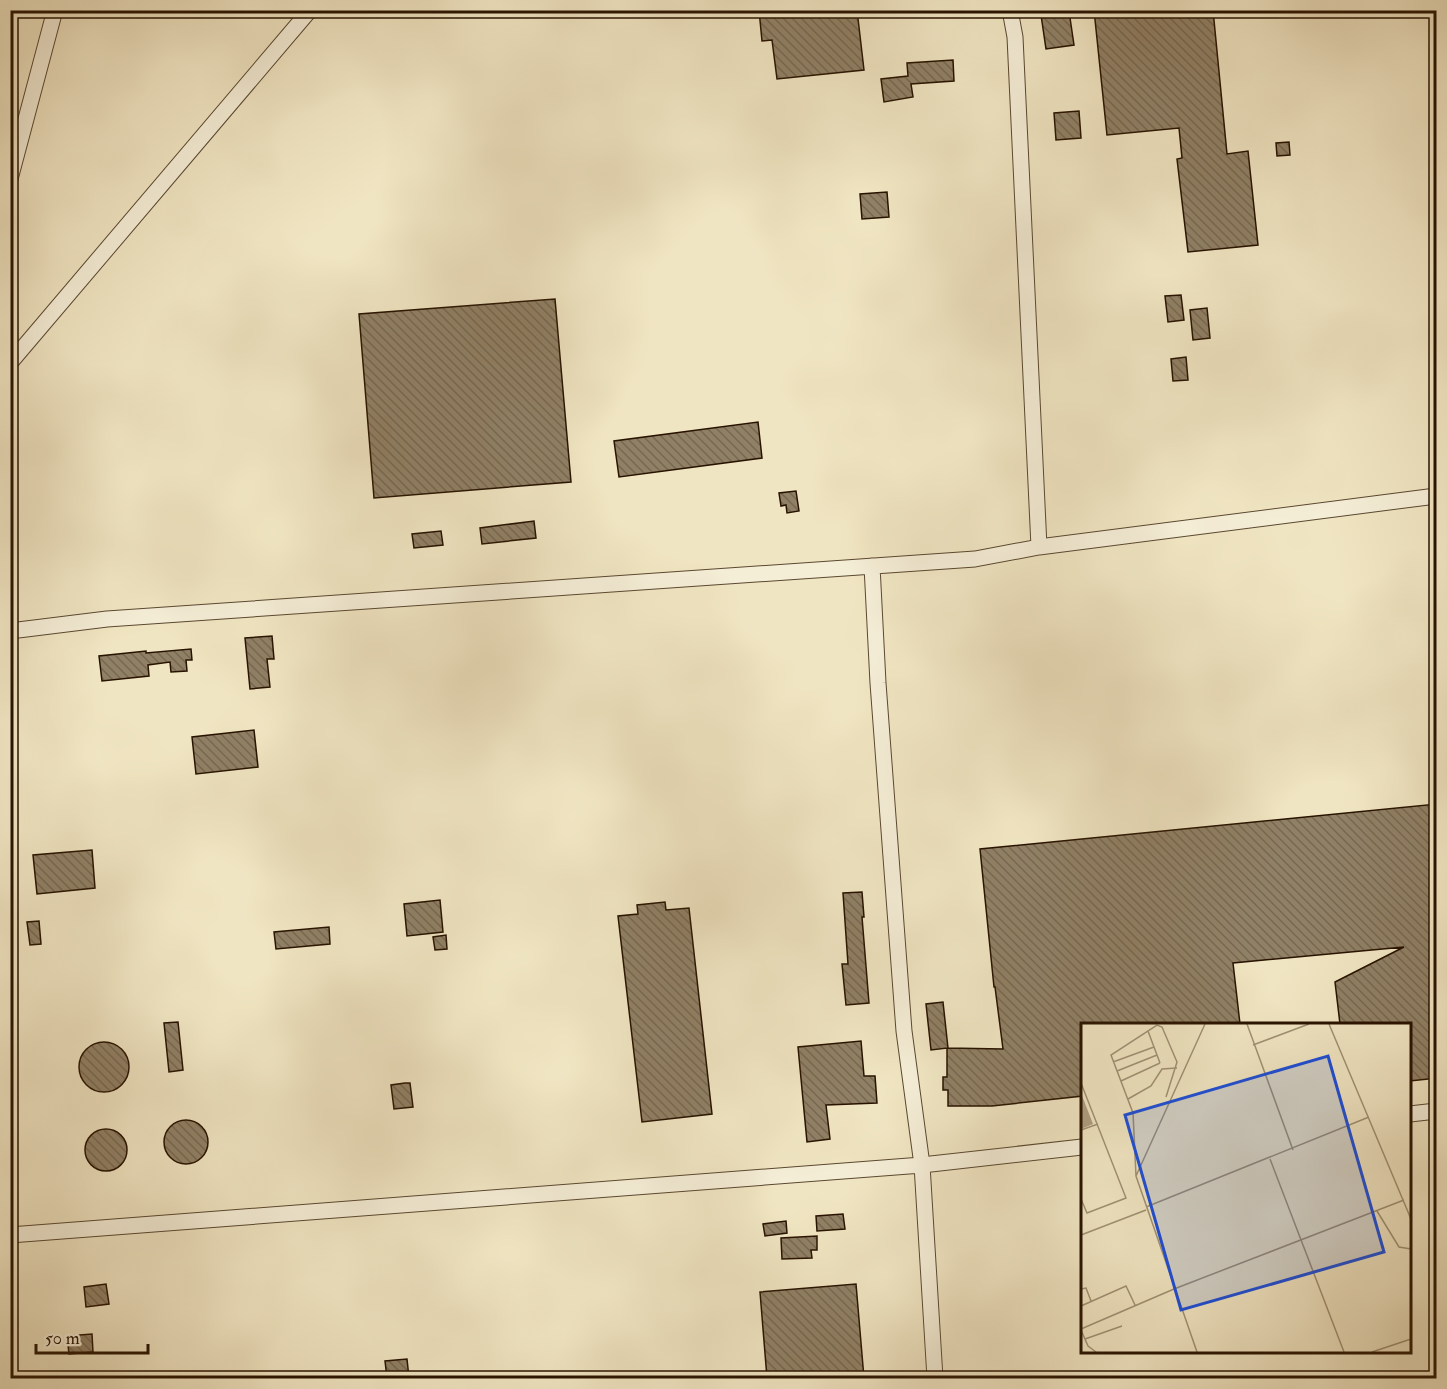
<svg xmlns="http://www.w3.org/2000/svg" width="1447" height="1389" font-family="'IM FELL Double Pica',serif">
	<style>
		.building { fill: url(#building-back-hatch); stroke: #281300; stroke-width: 1.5 }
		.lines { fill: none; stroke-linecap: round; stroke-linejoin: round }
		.minor-casing { stroke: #5a4830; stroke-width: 17 }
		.minor { stroke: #f5eed7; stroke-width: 15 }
		.inset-road { fill: none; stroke: #a09174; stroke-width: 1.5 }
		.view { fill: #1d4ed8; fill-opacity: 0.15; stroke: #1d4ed8; stroke-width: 3 }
		.inset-edge { fill: none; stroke: #281300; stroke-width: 3 }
	</style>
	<defs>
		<pattern id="building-back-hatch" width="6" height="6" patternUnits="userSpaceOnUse" patternTransform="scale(1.5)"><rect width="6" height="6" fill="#908065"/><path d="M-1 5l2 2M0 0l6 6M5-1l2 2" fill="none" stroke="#766851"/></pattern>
	</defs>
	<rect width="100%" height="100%" fill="#f0e5c2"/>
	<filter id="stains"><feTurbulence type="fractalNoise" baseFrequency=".00333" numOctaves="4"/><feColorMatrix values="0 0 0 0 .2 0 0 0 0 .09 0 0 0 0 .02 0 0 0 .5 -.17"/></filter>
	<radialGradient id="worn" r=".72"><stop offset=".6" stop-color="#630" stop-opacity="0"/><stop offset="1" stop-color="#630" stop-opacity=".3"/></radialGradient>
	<path class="building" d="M759,10h98l7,60 -87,9 -5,-39 -10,1z
		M1094,10h119l14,144 21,-3 10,94 -70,7 -11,-93 5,-1 -3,-30 -72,7z
		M1069,11l5,34 -28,4 -5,-34z
		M953,60l1,21 -43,3 2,13 -29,5 -3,-23 27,-3 -1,-13z
		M1079,111l2,27 -25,2 -2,-27z
		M1289,142l1,13 -13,1 -1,-13z
		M887,192l2,25 -27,2 -2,-25z
		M1181,295l3,25 -16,2 -3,-26z
		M555,299l16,183 -197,16 -15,-184z
		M1207,308l3,30 -17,2 -3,-30z
		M1186,357l2,23 -15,1 -2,-22z
		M758,422l4,36 -143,19 -5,-36z
		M796,491l3,20 -12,2 -1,-8 -5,1 -2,-13z
		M534,521l2,17 -54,6 -2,-16z
		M441,531l2,14 -29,3 -2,-14z
		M272,636l2,23h-7l3,28 -20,2 -5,-51z
		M191,649l1,11h-6l1,11 -16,1 -1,-10 -22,3 1,11 -47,5 -3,-25 47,-5v2z
		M254,730l4,37 -62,7 -4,-37z
		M1437,804v274l-27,3v-57h-70l-5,-42 69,-35 -171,16 7,61h-157v72l-91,10h-44v-16h-5v-13h4v-29l-16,2 -5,-46 17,-2 5,46 55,1 -8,-62h-1l-14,-138z
		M92,850l3,38 -58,6 -4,-39z
		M862,892l2,25h-2l7,86 -23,2 -4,-41h6l-5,-71z
		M440,900l3,32 -36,4 -3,-32z
		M665,902l1,8 23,-2 23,206 -70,8 -24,-206 20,-2 -1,-9z
		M39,921l2,23 -11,1 -3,-23z
		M329,927l1,17 -54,5 -2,-17z
		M446,935l1,14 -12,1 -2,-13z
		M178,1022l5,48 -14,2 -5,-49z
		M861,1041l3,35h11l2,27 -51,2 4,34 -23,3 -9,-95z
		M79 1067a25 25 0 1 1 50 0a25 25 0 1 1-50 0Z
		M405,1083h5l3,24 -19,2 -3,-24z
		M164 1142a22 22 0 1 1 44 0a22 22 0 1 1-44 0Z
		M85 1150a21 21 0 1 1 42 0a21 21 0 1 1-42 0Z
		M843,1214l2,15 -28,2 -1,-15z
		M786,1221l1,12 -22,3 -2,-12z
		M817,1236v14h-6l1,8 -30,1 -1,-21z
		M106,1284l3,20 -23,3 -2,-20z
		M856,1284l8,94h-97l-7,-86z
		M92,1334l1,18 -24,2 -2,-18z
		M407,1359l2,19h-22l-2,-17z"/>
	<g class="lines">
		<g class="minor-casing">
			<path id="minor" d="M1010,10l5,27 24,510
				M10,179l45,-169
				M10,363l300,-353
				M872,566l6,117 26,348 18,134 13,213
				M10,631l97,-12 868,-60 64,-12 397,-51
				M1410,1114l26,-3
				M10,1235l912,-70 160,-18"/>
		</g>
		<use href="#minor" class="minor"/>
	</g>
	<g transform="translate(1081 1023)">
		<rect width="330" height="330" fill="#f0e5c2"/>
		<path d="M0,70l12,31 -12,5z" fill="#ac9e80"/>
		<path class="inset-road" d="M166,1l46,126M248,1l82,195M67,8l12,32M172,22l56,-21M32,39l41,-15M36,48l40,-16M40,58l39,-18M0,60l45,115 -39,15 -6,-14M85,74l11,-35 -15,-35 -5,-2 -46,30 22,58 3,63 61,176M47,76l23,-13 11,-17 15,-1M0,107l17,-6M189,136l74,193M55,153l69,-152M65,184l223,-90M296,188l22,36 12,2M0,212l65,-25M0,266l5,-1 5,13M0,283l45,-20 9,19M0,306l93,-40 230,-89M0,307l7,16 8,6M4,316l37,-13M291,329l39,-13"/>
		<path class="view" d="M247,33l56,196 -203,58 -56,-195z"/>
		<rect width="330" height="330" class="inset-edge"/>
	</g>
	<rect width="1447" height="1389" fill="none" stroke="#f0e5c2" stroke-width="36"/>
	<rect x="12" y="12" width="1423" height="1365" fill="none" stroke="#281300" stroke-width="3"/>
	<rect x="18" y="18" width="1411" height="1353" fill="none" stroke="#281300" stroke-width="1.5"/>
	<path d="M36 1344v9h112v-9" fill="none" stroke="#281300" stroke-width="3"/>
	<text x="45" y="1344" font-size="18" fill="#281300" stroke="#f5eed7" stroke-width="4.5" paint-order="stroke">50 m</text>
	<rect width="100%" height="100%" filter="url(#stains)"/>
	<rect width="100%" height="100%" fill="url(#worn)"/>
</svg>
